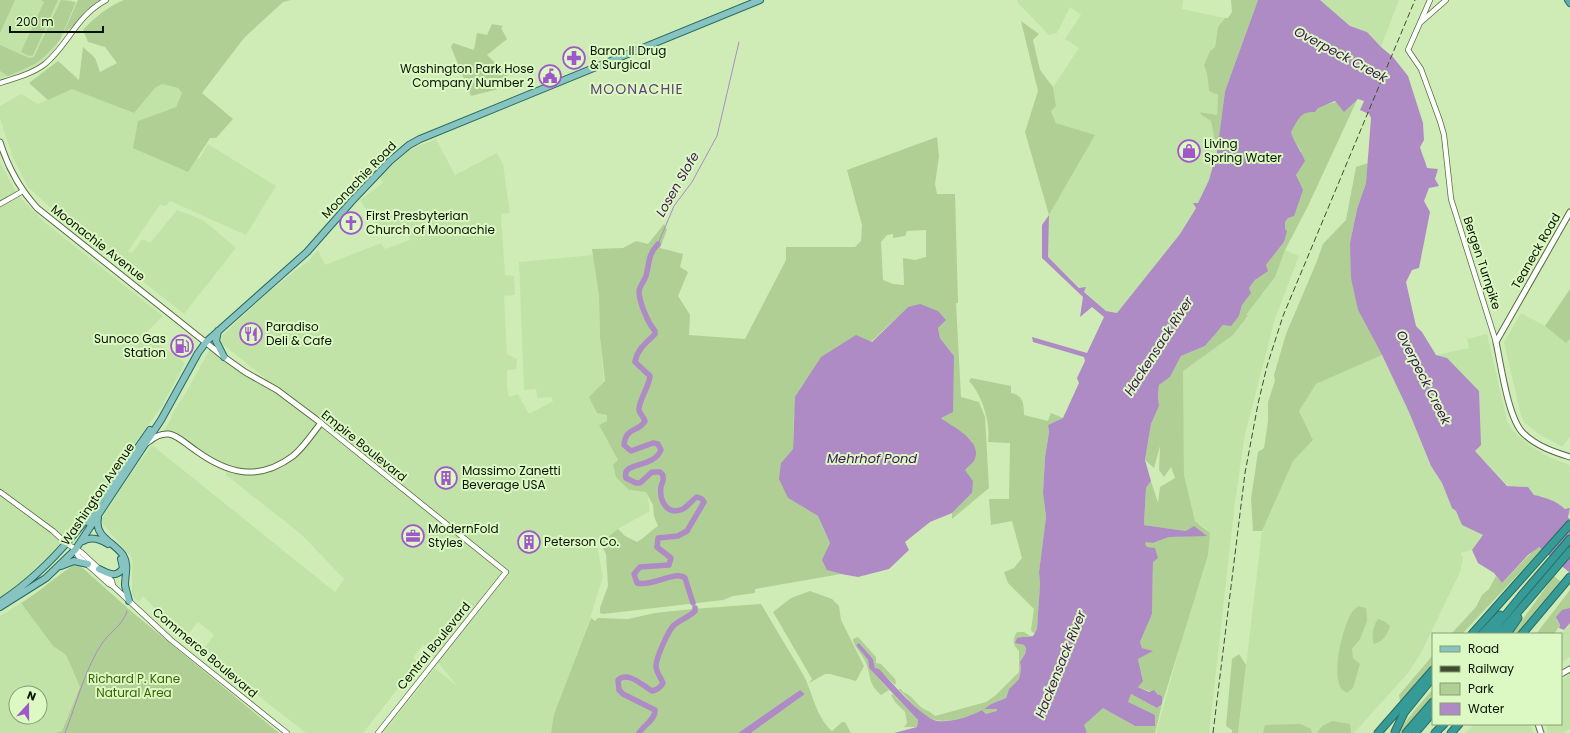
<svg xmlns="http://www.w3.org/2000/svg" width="1570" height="733" font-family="Poppins,sans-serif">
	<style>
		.built { fill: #c2e3a8; fill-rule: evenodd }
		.green { fill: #afcf95; fill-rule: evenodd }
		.water { fill: #ae8bc4 }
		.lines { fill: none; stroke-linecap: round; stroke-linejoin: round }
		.stream { stroke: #ae8bc4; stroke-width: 1 }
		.river { stroke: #ae8bc4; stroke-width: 5.5 }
		.tertiary-casing { stroke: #546d3e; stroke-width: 6 }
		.secondary-casing { stroke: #546d3e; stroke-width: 7 }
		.primary-casing { stroke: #276b63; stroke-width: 8 }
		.trunk-casing { stroke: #276b63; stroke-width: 8 }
		.motorway-casing { stroke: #276b63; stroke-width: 9 }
		.tertiary { stroke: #fff; stroke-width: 4.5 }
		.secondary { stroke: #fff; stroke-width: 5 }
		.primary { stroke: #86c3c1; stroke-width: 6 }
		.trunk { stroke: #5eafac; stroke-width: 6 }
		.motorway { stroke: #369b97; stroke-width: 7 }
		.rail { stroke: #3e4c32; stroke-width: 1; stroke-dasharray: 6 3; stroke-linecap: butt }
		.labels { text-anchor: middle; stroke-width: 4; stroke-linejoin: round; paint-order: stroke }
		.poi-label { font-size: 12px; fill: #0a1303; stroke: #dcf9c4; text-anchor: start }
		.street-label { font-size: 12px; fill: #0a1303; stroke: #dcf9c4 }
		.park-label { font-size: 12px; fill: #3b6105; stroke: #dcf9c4 }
		.water-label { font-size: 13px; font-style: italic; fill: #401257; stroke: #dcf9c4 }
		.quarter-label { font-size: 14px; letter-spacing: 1px; fill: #623f78; stroke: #dcf9c4 }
	</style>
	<rect width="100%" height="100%" fill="#cfecb7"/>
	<path class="built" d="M0,0h72l-19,56 -19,15 -34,7z
		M1017,0h166l-1,9 43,9 -7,9 -3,20 -5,4 -6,14 3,9 2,17 9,4 -1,20 -17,-3 1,3 10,6 6,31 -8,28 -13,27 -16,27 -63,79 -11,-2 -59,-54 2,-42 46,-80 -39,-12 -5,-12 5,-6 -3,-18 26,-39 -14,-9 16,-24 -11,-8 -13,26 -8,2 -31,-32z
		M1320,0h79l-18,47 -14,-15 -17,-6z
		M162,84l16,4 4,5 -6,14 -38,14 50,50 9,-13 2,1 9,-15 68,42 -30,49 -76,-34 -4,5 -6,-1 -32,46 4,2 10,-14 8,4 27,-33 26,10 33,28 -52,66 -130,-103 -26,-24 -15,-29 -13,-39v-13l21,-12 17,10 34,-16 62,25 21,-25z
		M436,139l19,36 42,-22 6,11 7,49 -9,1 4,61 9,1 1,19 -11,1 3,58 10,5 -1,10 -9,1v16l2,11 9,-3 11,20 24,-13 -2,-4 -14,1 -1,-9 -12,1 -5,-128 74,-7 6,41 1,41 7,78v6l-8,4 19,35 11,30 17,2 2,6 2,13 -32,18 -15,11 -7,1 7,35 -15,49 -34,89 -3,19h-168l52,-65 22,18 -34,-42 -10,14 6,4 -56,71h-57l-70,-55 -32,-29 10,-14 -16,-13 -10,12 -23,-15 -22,-23 -4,6 -7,-7v-37l-32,-37 28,-43 24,-33 183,147 9,-13 -42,-44 -76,-60 1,-7 -52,-34 -15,2 11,-17 1,-5 16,-25 24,-44 51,36 2,-3 -44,-35 1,-7 45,-43 41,-32 10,-11 7,15 56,-22 4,6 25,-9 -6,-13 -21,8 -23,-35 23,-17 -4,-6 32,-28z
		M0,162l17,32 26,27 120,95 -18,18 40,29 -23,43 -103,142 -18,20 -23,19 -18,10z
		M1285,250l14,6 -24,63 -30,115 -10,68 -26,231h-53l23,-83 28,-121 -12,-8 -11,-46 -2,-104 51,-36 15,-18 -2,-2 12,-18 5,-3 11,-17z
		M1521,313l24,13 21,16 4,-3v98l-8,10 -25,-14 -13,-11 -3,-6 -17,-74z
		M1487,334l20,87 6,10 16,14 20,12 21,8v49l-2,3 2,-7 -5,-1 -3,-3 -19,-9 -9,-2 -6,-8 -20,-1 -33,-35 -39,-96 33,-7 -2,-9z
		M1382,355l27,57 22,54 11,17 10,25 4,3 6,14 21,10 -11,15 -11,3 2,5 -3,14 -40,83 -12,18 -54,60h-116l24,-202 31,-71 20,-20 -14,-29 17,-27z
		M21,603l32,43 13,9 14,32 -18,44 -7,2h-55v-117zM16,693h24v24h-24z
		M1570,625v32l-9,6v-20l2,-11z
		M1570,674v55l-7,4h-15l-2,-9h15v-43z
		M1474,724h57l2,9h-67z"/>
	<path class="green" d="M0,0h15l-15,33z
		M41,0h17l-25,55 -3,1 -9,-4 23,-50z
		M61,0l15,2 -16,38 -14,15 -11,9 -27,12 -8,-5v-26l29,13 5,-1z
		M78,0h29l-44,34z
		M124,0h167l-8,2 -39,36 -42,55 31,26 -17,19h-6l-22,34 -55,-24 5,-27 38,-14 6,-14 -4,-5 -16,-4 -7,4 -21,25 -62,-24 -24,11 -19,-17 29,-22 21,19 4,-33 12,11 5,14 17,-9 -12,-16 -17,-5 -5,-12c12,-13 24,-23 41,-30z
		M1231,0h27l-33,91 -8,61 -6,-31 -10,-6 -1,-3 17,3 1,-20 -9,-4 -2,-17 -3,-9 6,-14 5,-4 3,-20 7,-9h3l4,-6z
		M1021,21l18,13 -6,6 7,30 13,17 3,19 -5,5 5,12 39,12 -46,80 -24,-83 13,-41z
		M492,24l11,2 -2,2 6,11 -20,16 21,20 -6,13 -31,8 -20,-49 2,-4 21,7 3,-17 10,2z
		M1358,98l-50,108 -23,44 -10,27 -29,38 2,1 -15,19 -50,36 1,104 11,46 15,12 -2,22 -46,149v-8l-24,-9 5,-7 -5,-21 14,-8 -10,-3 -2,-6 12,-28 1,-52 -9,-18 2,-3 7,2 16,-6 37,-2 -20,-4 -42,-6 2,-37 5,-7 7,22 2,-16 15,-9 -4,-11 -7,10 -5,-7 1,-24 -6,22 -9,-8 6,-36 8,-18 -1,-11 1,-10 11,-8 11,-21 24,-10 18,-21 16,-9 3,-11 8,-11 -1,-6 6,-8 12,-9 -1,-6 18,-23 1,-20 3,-4 13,-67 -8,-12 -2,-7c3,-5 5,-13 9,-16 11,-10 44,-16 58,-18z
		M937,137l2,19 -4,28 2,10h18l3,109h-2l5,94 18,5 6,15 4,71 -37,31v-6l20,-20 -8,-23 8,-29 -32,-24 14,-61 -14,-18 -2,-10 7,-8 -37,-13 -114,107 -1,35 -12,14 7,35 30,18 12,27 -3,27 14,4 -86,15v4l-22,3 -10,4 -120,14 -3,-1v-5l8,-22 -2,-32 -6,-11 18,-14 7,7 12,6c8,-4 13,-11 21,-16l-4,-10 -1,-11 -7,-13 -17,-2 -13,-13 -3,-12 5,-5 -19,-35 8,-4v-6l-10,-2 -8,-16 16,-16 -5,-44 -1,-41 -7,-47 31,-1 13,-7 12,3 16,-20 3,6 -7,18 23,6 -3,13 8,5 -10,24 12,19 -1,20 56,4 41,-79v-13h69l6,-6 1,-16 -15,-55zM926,230v27l-11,3 -12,-2 1,27 -11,-1 -10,-4 -2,-38 6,-7 6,-1v4l12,-2 2,-5z
		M1368,163l-2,20 -9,26 -7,34 8,67 24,45 -66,29 -17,27 14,29 -20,21 -31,70h-9l-2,-32 7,-47 6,-4 4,-27v-19l7,-21 -1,-6 12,-41 31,-73 6,-17 23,-24 10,-53z
		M1570,289v50l-4,4 -21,-17z
		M971,378l40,8v7c12,2 13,11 13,22l24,6 3,-8 12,5 -15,7 1,7 -4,25 -2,36 3,24 -7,55 1,12 -3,45 -2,4 -3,-1 -1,-2 3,-21 -26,-26 -4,-11 10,-4 8,-10 -10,-37 -21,4 -2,-26h20l1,-56 -22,-1c3,-19 -6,-47 -19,-61z
		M1537,547l5,2 -80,85h-11l25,-27 6,-12 7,-6 7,-13 6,7z
		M77,563l55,49 147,121h-224l7,-2 18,-44 -14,-32 -13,-9 -32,-43c20,-12 36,-28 56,-40z
		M1554,576l7,6 -43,52h-6z
		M1570,590v18l-5,2 -8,10 3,5 -6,9h-18z
		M810,591l22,8 7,7 2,14 23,46 -8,15 -26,-7h-5l-16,9 3,-4 -39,-67 18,-14z
		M761,604c14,24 29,48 43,72 9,18 12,41 28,55l10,-9h3l6,11h-100l54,-39 -5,-4 -62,43h-187l3,-19 37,-96 4,3 3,-3 30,1 27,-6 37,-4z
		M1358,606l8,2 1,13 -7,18 -8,10 1,9 7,6 -7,24 -6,5c-1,-1 -3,-2 -5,-3 -11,-15 0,-59 8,-74 1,-4 5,-7 8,-10z
		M1378,619l6,2 6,5c-3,9 -6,15 -16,18 -3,-8 -1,-18 4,-25z
		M1017,632h7l8,5 -5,1 -7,-1 -1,7 5,1 2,3 -1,6 -5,8 1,7 -2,10 -10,10 -3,9 -15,6 -7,5h13v3l-11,2 -4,-4c-15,8 -42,17 -57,5 -10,-7 -18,-18 -27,-26h3l2,3c11,4 12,12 21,17 4,2 7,3 11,7l51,-14 10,-7 23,-23v-21c-6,-5 -7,-12 -2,-19z
		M858,637l18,20v6l5,1 14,15 1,3 -1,3 -16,-15 -4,-2 -2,-9 -14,-16 -3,2 12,15 1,8 20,22 -8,5c-14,-13 -9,-17 -15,-32 -2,-6 -10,-14 -13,-22v-2z
		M1239,654l7,11 -8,68h-6v-3l-6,-4 6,-67z
		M1433,655v10l-33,36 -1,-6z
		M1433,689v7l-30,35 -2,2h-4l17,-22z
		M893,694l25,26 -1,7h-13l3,-4 -2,-11 -10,-10 -4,-7z
		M1131,694l26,14 5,-4 -7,29h-68l-4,-7 20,-19 32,19 20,-11 -28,-12z
		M1332,721l18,3 1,9h-34l5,-7z
		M1301,724l10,5 1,4h-49l2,-8z"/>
	<path class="water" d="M1258,0h62l30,26 17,6 14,15 12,10 15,19 15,47 1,17 -4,7c2,8 5,13 7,21l11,1 -3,10 4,7 -10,2 -5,13 6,11 -11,56 -7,2 -6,12 10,44 6,6 14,23 11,3 32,33 2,54 -6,6 32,35 21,1 6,8c10,2 23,6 31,14l5,-1 -2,9 2,3v53l-31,-26 -11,8 -26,28 -8,-10 -16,-10 -6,-13 11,-15 -21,-10 -6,-14 -4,-3 -10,-25 -11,-17 -22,-54 -27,-57 -24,-45 -7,-32 -1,-35 7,-34 9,-26 5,-65 -2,-4 -9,-4 4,-9 -6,-2 -14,13 -9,-11 -17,7 -3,4c-15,-1 -17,8 -24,20 3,11 10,18 14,29l-9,14 7,15 -9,26 -6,2 -3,4v7l2,2 -3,11 -18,23 2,6 -13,9 -6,8 2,5 -9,12 -3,11 -8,10 -8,-1 -18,21 -24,10 -11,21 -11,8 -1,10 1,11 -8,18 -6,36 6,21 -5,7 -2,37 42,6 8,-5 13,10 -38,1 -16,6 -7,-1 -1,2 2,3 8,1 3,10 -5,4 -1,52 -12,28 2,6 11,3 -15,8 5,22 -5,6 11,5 5,-2 3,4 5,2v8l-5,4 -26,-14 -3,8 27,13v11h-20l-32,-18 -19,17 3,8h-193l23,-6 1,-7 -49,-52 -1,-8 -12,-15 3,-2 14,16 2,9 4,1c11,12 43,49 58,52 13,2 34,-5 45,-11l4,4 11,-3v-2h-13l7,-5 15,-6 3,-9 10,-10 2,-10 -1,-7 5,-8 1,-6 -2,-3 -9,-2 2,-5c5,-2 10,0 16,-2l4,-7 3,-45 -1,-12 7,-55 -3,-24 2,-36 4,-25 -1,-7 15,-7 16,-35 -2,-5 8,-17 -1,-4 -51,-15 -1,-5 55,16 17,-36 -12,-10 -12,10 3,-20 -41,-39v-33l7,-10 -1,42 31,31 7,-1 -2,5 22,19 11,2 63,-79 16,-26 -3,-5h5l11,-23 8,-28 8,-61z
		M920,304l18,7 8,9 -8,8 2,10 14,18 -1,56 -12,6c13,10 43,23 33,43 -2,3 -7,6 -9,9l8,11 -1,12 -20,20 -22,9 -25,20 4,8 -20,19 -31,8 -17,-3 -14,-4 -5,-10 8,-17 -12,-27 -30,-18 -9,-19 2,-16 12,-14 2,-52 26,-40 35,-22 16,7 36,-35z
		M1570,608v15l-6,7 -5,-2 1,-3 -4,-8 6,-7z
		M800,690l5,4 -54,39h-13z"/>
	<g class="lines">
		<path class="stream" d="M658,244l16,-38 18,-24 25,-46 22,-94
			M65,733c11,-28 21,-67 38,-91 8,-11 20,-17 24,-31"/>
		<path class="river" d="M658,244c-11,12 -8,18 -12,32 -2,5 -6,10 -7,15 0,11 9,32 16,40v3c-8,8 -18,15 -20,28l15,14c-1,11 -12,26 -11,34 1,4 5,8 6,11 -7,12 -19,5 -21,24l7,6 22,-8 5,1 3,6c-8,19 -40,11 -35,28l10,5h4l12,-11h8c2,2 3,2 3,5 1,4 -1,6 -2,9 -2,15 6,30 22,23 5,-3 9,-9 14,-12l5,2 2,3 -17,29 -9,5 -20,2 -1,9 14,11 -2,7 -29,2 -6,7 3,9c16,4 38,-13 48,-5l8,25
			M639,733c5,-8 17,-14 16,-23l-32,-16 -4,-4 -1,-10c10,-9 24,5 34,11 5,-1 8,-3 11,-8 -2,-5 -7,-11 -7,-17 0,-8 12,-35 18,-41 6,-5 15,-8 21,-14v-3"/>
		<g class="tertiary-casing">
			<path id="tertiary" d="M1430,0l-22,50 13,19 19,52 4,14 7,64 45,143
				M1421,22l25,-22
				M0,83c15,-5 32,-9 45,-19 24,-20 31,-48 61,-64
				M0,204l23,-13
				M321,423l185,149 -128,161
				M0,492l53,39 14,13 14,8 31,29 1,5
				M75,550l3,6 31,28 4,2 58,54 116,93"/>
		</g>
		<g class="secondary-casing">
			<path id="secondary" d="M0,142c8,26 19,46 37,66l187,149 21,15 32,18 44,33c-9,11 -17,24 -28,33 -35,26 -65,18 -98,-6 -8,-5 -16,-14 -26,-16 -9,-1 -15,4 -22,9
				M1570,212l-74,130c5,23 12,76 27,91 13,13 31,19 47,24
				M1561,674l9,-5
				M1538,724l3,9"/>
		</g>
		<g class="primary-casing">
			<path id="primary" d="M218,331l-2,10 8,16
				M98,518c-4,19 16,24 25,37 6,10 2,19 2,30 1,6 3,11 4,16
				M89,523l11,-18
				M83,541c8,-5 17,-2 25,3
				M61,566l13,-5 14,3
				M99,569c9,4 17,10 24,-1l-2,-9
				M0,602c64,-41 107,-111 150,-172
				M0,607l46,-29 29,-28 86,-130 37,-67 8,-11 101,-90 45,-51 38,-40 19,-16 11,-6 340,-139"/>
		</g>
		<g class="trunk-casing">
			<path id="trunk" d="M1568,0l2,3"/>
		</g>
		<g class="motorway-casing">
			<path id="motorway" d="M1472,634l98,-110
				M1482,634l18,-19
				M1490,634l31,-38 49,-57
				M1499,634l71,-83
				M1507,634l11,-16
				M1522,634l48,-57
				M1395,732l9,-19 29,-36
				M1378,733l55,-63
				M1406,733l27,-31
				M1415,733l18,-21
				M1435,733l9,-9
				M1451,733l8,-9"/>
		</g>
		<use href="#tertiary" class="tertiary"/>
		<use href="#secondary" class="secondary"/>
		<use href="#primary" class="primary"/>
		<use href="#trunk" class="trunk"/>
		<use href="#motorway" class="motorway"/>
		<path class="rail" d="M1213,733l32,-260 13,-69 9,-38 16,-50 132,-316"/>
	</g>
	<defs>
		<g id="pharmacy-ring" transform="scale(1.15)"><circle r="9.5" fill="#dcf9c4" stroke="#a057ca" stroke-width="1.5"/><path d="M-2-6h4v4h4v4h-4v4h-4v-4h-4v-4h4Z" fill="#a057ca"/></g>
		<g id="civic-ring" transform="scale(1.15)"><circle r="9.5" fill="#dcf9c4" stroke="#a057ca" stroke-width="1.5"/><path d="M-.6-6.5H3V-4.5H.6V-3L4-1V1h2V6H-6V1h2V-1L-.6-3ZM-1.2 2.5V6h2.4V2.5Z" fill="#a057ca"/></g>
		<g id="shop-ring" transform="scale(1.15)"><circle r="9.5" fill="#dcf9c4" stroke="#a057ca" stroke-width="1.5"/><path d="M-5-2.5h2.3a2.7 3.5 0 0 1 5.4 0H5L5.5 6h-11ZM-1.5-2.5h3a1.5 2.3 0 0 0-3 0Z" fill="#a057ca"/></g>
		<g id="church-ring" transform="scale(1.15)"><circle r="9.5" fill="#dcf9c4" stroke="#a057ca" stroke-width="1.5"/><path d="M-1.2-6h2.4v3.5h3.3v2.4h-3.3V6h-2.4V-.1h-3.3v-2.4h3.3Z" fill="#a057ca"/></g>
		<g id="restaurant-ring" transform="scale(1.15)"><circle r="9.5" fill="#dcf9c4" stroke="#a057ca" stroke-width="1.5"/><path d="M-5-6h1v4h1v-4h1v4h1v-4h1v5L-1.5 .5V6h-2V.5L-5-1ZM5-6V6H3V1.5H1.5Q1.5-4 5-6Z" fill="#a057ca"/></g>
		<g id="fuel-ring" transform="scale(1.15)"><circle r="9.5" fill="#dcf9c4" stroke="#a057ca" stroke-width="1.5"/><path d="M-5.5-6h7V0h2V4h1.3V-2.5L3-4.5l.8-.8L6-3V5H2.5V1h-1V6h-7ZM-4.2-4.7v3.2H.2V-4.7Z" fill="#a057ca"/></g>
		<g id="building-ring" transform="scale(1.15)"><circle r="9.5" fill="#dcf9c4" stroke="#a057ca" stroke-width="1.5"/><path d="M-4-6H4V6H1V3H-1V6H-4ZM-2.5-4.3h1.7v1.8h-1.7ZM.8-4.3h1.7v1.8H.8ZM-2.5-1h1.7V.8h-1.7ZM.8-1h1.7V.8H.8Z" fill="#a057ca"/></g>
		<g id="office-ring" transform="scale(1.15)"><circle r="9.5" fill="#dcf9c4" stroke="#a057ca" stroke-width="1.5"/><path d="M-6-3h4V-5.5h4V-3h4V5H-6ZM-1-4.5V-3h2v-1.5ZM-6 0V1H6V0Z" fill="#a057ca"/></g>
	</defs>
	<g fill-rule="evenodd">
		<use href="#pharmacy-ring" x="574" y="58"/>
		<use href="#civic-ring" x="550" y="76"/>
		<use href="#shop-ring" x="1189" y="151"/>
		<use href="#church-ring" x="351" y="223"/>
		<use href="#restaurant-ring" x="251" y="334"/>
		<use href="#fuel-ring" x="182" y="346"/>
		<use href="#building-ring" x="446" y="478"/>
		<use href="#office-ring" x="413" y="536"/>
		<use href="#building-ring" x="529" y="542"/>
	</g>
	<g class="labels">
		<g class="poi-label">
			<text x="590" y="55">Baron II Drug<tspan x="590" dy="14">&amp; Surgical</tspan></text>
			<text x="534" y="73" text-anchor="end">Washington Park Hose<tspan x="534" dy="14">Company Number 2</tspan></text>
			<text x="1204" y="148">Living<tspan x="1204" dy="14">Spring Water</tspan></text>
			<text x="366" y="220">First Presbyterian<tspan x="366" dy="14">Church of Moonachie</tspan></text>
			<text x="266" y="331">Paradiso<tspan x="266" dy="14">Deli &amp; Cafe</tspan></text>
			<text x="166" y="343" text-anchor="end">Sunoco Gas<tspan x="166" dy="14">Station</tspan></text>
			<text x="462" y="475">Massimo Zanetti<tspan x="462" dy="14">Beverage USA</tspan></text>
			<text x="428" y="533">ModernFold<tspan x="428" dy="14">Styles</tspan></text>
			<text x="544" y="546">Peterson Co.</text>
		</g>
		<g class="street-label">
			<text transform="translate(359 180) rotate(-46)" y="4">Moonachie Road</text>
			<text transform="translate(98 243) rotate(38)" y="4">Moonachie Avenue</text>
			<text transform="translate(1536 251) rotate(-60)" y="4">Teaneck Road</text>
			<text transform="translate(1482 263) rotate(72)" y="4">Bergen Turnpike</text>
			<text transform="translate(364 446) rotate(39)" y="4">Empire Boulevard</text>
			<text transform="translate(98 494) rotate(-56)" y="4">Washington Avenue</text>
			<text transform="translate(434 646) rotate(-51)" y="4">Central Boulevard</text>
			<text transform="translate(205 653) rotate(40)" y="4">Commerce Boulevard</text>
		</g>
		<g class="park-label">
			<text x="134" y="683">Richard P. Kane<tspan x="134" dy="14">Natural Area</tspan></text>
		</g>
		<g class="water-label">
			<text transform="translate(1341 54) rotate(28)" y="5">Overpeck Creek</text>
			<text transform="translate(677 184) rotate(-60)" y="5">Losen Slofe</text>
			<text transform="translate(1158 346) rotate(-57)" y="5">Hackensack River</text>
			<text transform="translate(1424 377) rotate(63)" y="5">Overpeck Creek</text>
			<text x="872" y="463">Mehrhof Pond</text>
			<text transform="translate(1060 664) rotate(-68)" y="5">Hackensack River</text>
		</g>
		<g class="quarter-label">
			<text x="637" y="94">MOONACHIE</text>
		</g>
	</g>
	<rect x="1432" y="633" width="130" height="92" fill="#dcf9c4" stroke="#889d77"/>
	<rect x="1440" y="646" width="20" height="6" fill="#86c3c1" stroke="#889d77"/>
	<text x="1468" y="653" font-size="12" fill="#0a1303">Road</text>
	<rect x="1440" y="666" width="20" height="6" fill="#3e4c32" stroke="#889d77"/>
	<text x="1468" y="673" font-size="12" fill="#0a1303">Railway</text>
	<rect x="1440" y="683" width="20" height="12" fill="#afcf95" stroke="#889d77"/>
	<text x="1468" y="693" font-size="12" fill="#0a1303">Park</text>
	<rect x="1440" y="703" width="20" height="12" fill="#ae8bc4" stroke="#889d77"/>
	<text x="1468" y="713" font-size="12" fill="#0a1303">Water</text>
	<g transform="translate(28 705) rotate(21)"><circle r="19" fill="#dcf9c4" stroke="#889d77"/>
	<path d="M0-3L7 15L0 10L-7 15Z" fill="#a057ca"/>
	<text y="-6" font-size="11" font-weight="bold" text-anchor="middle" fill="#0a1303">N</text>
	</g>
	<path d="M10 26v6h93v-6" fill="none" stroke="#0a1303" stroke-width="2"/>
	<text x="16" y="26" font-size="12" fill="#0a1303" stroke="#dcf9c4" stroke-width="3" paint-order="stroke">200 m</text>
</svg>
